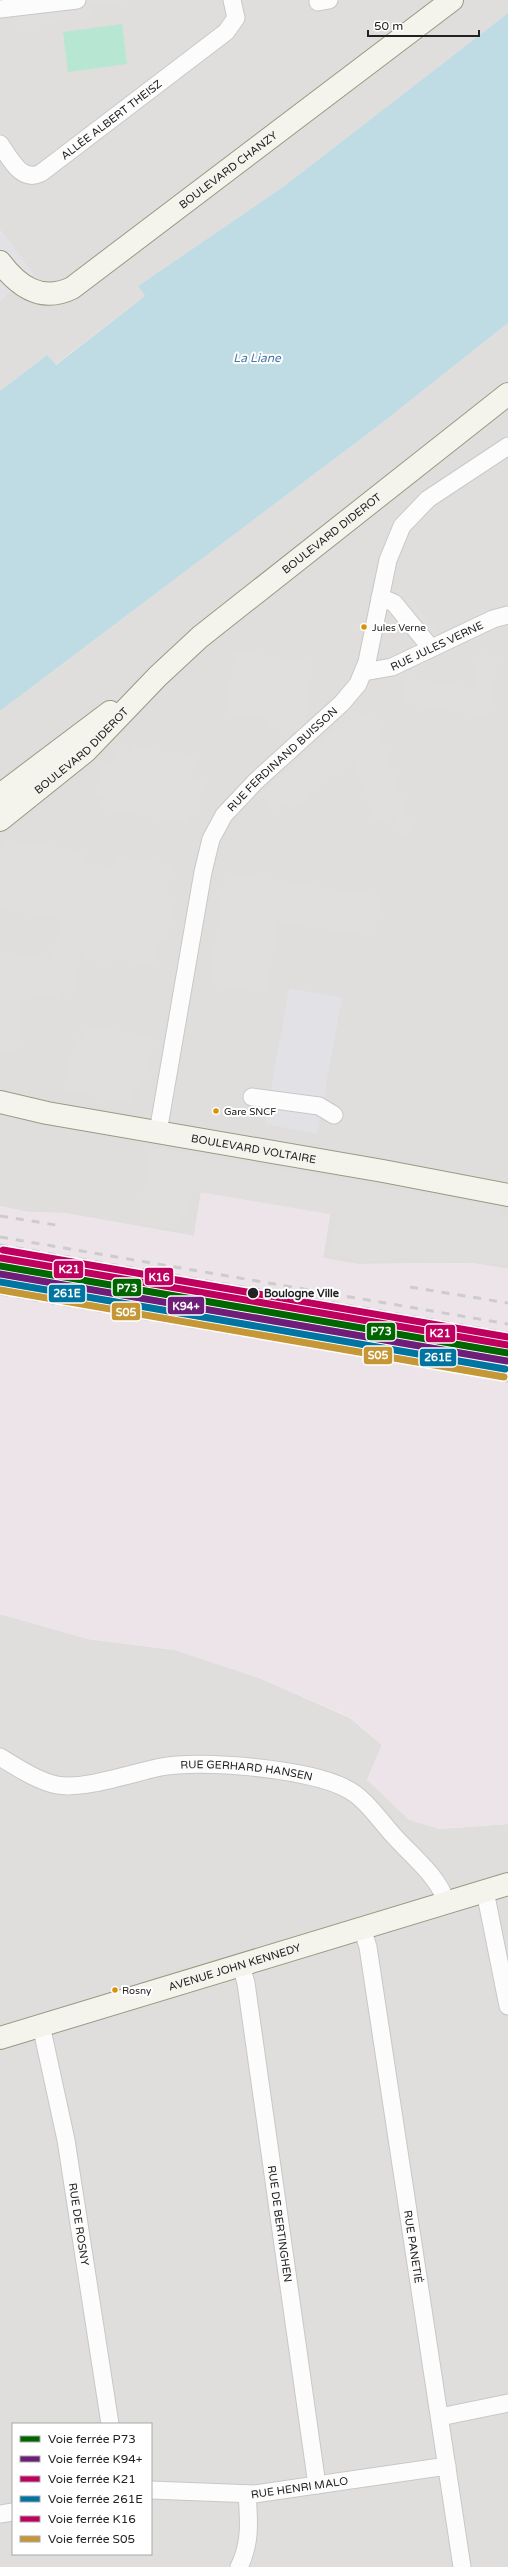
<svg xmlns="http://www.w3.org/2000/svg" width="508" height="2567" font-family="'Varela Round',sans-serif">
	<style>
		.residential { fill: #dfdedc; fill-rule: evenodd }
		.industrial { fill: #ede4e9 }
		.pitch { fill: #b7e6d2 }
		.parking { fill: #e0dfde }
		.plaza { fill: #e2e1e5 }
		.water { fill: #bfdbe3 }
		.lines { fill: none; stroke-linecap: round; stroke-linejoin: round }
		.street-casing { stroke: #c9c8c7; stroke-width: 19 }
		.secondary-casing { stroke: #999a82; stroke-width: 24 }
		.street { stroke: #fdfcfc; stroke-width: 17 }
		.secondary { stroke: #f4f4ed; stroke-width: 22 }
		.rail { stroke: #ccc; stroke-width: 3; stroke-dasharray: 8 8; stroke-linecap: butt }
		.rail-1-casing { stroke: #fff; stroke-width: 10 }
		.rail-2-casing { stroke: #fff; stroke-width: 10 }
		.rail-3-casing { stroke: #fff; stroke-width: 10 }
		.rail-4-casing { stroke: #fff; stroke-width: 10 }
		.rail-5-casing { stroke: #fff; stroke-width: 10 }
		.rail-6-casing { stroke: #fff; stroke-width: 10 }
		.rail-1 { stroke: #060; stroke-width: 7 }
		.rail-2 { stroke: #6e1e78; stroke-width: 7 }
		.rail-3 { stroke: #bf005f; stroke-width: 7 }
		.rail-4 { stroke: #0075a1; stroke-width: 7 }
		.rail-5 { stroke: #bf005f; stroke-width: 7 }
		.rail-6 { stroke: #c69737; stroke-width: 7 }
		.bus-dot { fill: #d79205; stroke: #fff; stroke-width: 1.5 }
		.stop-dot { fill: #222; stroke: #fff; stroke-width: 1.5 }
		.labels { text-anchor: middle; stroke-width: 4; stroke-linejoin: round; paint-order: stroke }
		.bus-label { font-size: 10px; fill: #222; stroke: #fff; text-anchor: start }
		.street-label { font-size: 11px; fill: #222; stroke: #fff }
		.stop-label { font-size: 11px; font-weight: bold; fill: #222; stroke: #fff; text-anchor: start }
		.water-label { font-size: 12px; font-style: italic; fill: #4a7aab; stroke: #fff }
		.line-badge { stroke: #fff; stroke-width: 1.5 }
		.badge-label { font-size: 11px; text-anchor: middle; font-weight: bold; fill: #fff }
	</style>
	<rect width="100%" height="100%" fill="#f0eeeb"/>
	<path class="residential" d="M0,0h508v13l-225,174 -145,99 7,10 -90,69 -8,-10 -47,36z
		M508,323v946l-36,-6 -115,1 -34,-6 7,-44 -129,-21 -7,43 -130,-23 -36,-1 -28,-6v-495l382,-288z
		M0,1614l88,25 87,11 82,27 93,41 32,27 -15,35 72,49 69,-5v743h-508zM13,2424h138v130h-138z"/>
	<path class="industrial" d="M201,1192l129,22 -7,44 34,6 115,-1 36,6v555l-69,5 -30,-9 -42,-40 15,-35 -32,-28 -93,-40 -82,-27 -87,-11 -88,-25v-408l28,6 36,1 130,23z"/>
	<path class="pitch" d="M122,24l5,40 -59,8 -5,-40z"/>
	<path class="parking" d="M16,0h117l-44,6 1,12 -70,9z
		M409,597l30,34 -7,6 -30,-34z
		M235,651l78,12 -11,69 -35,-5 1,-8 -42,-6z
		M480,654l18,3 -10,59 -86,-14 4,-25 68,12z
		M373,712l40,120 -12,4 -7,-21 -19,6 -22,-64 -59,52 -8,-8 -12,11 -15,-17 83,-72z
		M133,747l62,9 -3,22 11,2 -5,34 -9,-1 -2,9 -86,-13 2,-12 -7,-1 5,-31 11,1 3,-17 17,3z
		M6,840l77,12 -1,10 32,5 2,-11 55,9 -5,36 6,2 -6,39 -9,-1 -4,24 -44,-7 -1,5 -23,-4 1,-6 -5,-1 -7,42 -12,-2 -1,6 -44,-6 -2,8 8,1 -7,50 -10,-1 -6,3v-102l53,9 7,-42 -60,-9v-62l5,1z
		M225,873l155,23 -6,40 -96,-14 -11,71 -58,-9z
		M86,1026l68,11 -6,36 -15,18 -2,12 -68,-13 12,-52 10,1z
		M151,1147l344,59 9,14 4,1v45l-33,-4 -78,-4 -26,3 -43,-7 8,-39 -143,-24 -5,21 -13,17 -37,-5z"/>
	<path class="plaza" d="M0,229l34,45 -34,27z
		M289,988l53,10 -25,136 -52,-10z"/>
	<path class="water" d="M508,13v310l-126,100 -382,288v-320l47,-36 9,10 89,-69 -7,-10 145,-99z"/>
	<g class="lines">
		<g class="street-casing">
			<g id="street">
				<path d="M318,2l11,-2"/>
				<path d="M0,9l77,-9"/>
				<path id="s1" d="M0,144c10,14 21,39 41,29l185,-141 10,-14 -4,-18"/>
				<path d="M380,597l14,6 37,45"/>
				<path id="s2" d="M364,672l28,-5 101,-48 15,-4"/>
				<path d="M252,1097l67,9 15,9"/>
				<path id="s3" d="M158,1132l45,-260 8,-33 13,-24 32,-34 86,-78 16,-19 9,-22 21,-102 14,-34 26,-27 80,-53"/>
				<path id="s4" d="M0,1757c17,10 37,24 57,28 27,5 75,-12 104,-18 39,-8 149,2 184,21 20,9 35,33 49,48 18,20 45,41 52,66"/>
				<path d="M485,1891l23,115"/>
				<path id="s5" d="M362,1928l6,19 94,620"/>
				<path id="s6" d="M241,1965l5,18 71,502"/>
				<path id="s7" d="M41,2025l25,115 44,284"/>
				<path d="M440,2417l68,-14"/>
				<path id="s8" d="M151,2490l103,4 193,-28"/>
				<path d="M0,2514l13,-2"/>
				<path d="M239,2567c12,-24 10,-47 8,-73"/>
			</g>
		</g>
		<g class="secondary-casing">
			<g id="secondary">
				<path id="s9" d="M0,262c18,24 41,41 72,26l380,-288"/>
				<path d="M0,795l110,-83"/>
				<path id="s10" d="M0,820l86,-69 72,-75 42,-39 308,-243"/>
				<path id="s11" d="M0,1102l47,11 336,58 125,24"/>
				<path id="s12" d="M0,2038l508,-154"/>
			</g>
		</g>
		<use href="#street" class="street"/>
		<use href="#secondary" class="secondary"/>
		<path class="rail" d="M0,1216l56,9
			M0,1237l508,87
			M0,1245l508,88
			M410,1287l98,16
			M0,1294l508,87"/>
		<g class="rail-1-casing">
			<path id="rail-1" d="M0,1266l508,87"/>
		</g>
		<g class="rail-2-casing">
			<path id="rail-2" d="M0,1274l507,87"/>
		</g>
		<g class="rail-3-casing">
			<path id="rail-3" d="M1,1258l507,87"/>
		</g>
		<g class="rail-4-casing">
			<path id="rail-4" d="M0,1282l505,87"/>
		</g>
		<g class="rail-5-casing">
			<path id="rail-5" d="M3,1250l505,87"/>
		</g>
		<g class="rail-6-casing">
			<path id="rail-6" d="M0,1290l504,87"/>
		</g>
		<use href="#rail-1" class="rail-1"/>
		<use href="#rail-2" class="rail-2"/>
		<use href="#rail-3" class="rail-3"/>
		<use href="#rail-4" class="rail-4"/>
		<use href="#rail-5" class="rail-5"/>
		<use href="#rail-6" class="rail-6"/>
	</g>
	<g class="bus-dot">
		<circle cx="364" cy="627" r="3.5"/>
		<circle cx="216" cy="1111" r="3.5"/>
		<circle cx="115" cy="1990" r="3.5"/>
	</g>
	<circle class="stop-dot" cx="253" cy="1293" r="6"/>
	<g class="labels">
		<g class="bus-label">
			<text x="372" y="631">Jules Verne</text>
			<text x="224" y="1115">Gare SNCF</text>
			<text x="122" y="1994">Rosny</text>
		</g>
		<g class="street-label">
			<text dy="4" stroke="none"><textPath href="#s1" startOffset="144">ALLÉE ALBERT THEISZ</textPath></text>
			<text dy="4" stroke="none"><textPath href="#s9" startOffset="280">BOULEVARD CHANZY</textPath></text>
			<text dy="4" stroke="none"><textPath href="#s10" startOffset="439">BOULEVARD DIDEROT</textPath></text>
			<text dy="4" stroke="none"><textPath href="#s2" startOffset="78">RUE JULES VERNE</textPath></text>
			<text dy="4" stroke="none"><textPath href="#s10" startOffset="107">BOULEVARD DIDEROT</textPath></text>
			<text dy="4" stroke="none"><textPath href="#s3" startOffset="406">RUE FERDINAND BUISSON</textPath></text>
			<text dy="4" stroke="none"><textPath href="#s11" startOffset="258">BOULEVARD VOLTAIRE</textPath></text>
			<text dy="4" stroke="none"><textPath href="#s4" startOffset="256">RUE GERHARD HANSEN</textPath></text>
			<text dy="4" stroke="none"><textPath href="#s12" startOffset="245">AVENUE JOHN KENNEDY</textPath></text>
			<text dy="4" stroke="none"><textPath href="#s7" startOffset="203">RUE DE ROSNY</textPath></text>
			<text dy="4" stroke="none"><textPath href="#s6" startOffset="262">RUE DE BERTINGHEN</textPath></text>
			<text dy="4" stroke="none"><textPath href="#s5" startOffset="323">RUE PANETIÉ</textPath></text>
			<text dy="4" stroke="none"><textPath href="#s8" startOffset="149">RUE HENRI MALO</textPath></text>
		</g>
		<g class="stop-label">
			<text x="264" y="1297">Boulogne Ville</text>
		</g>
		<g class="water-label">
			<text x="257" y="362">La Liane</text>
		</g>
	</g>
	<g class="line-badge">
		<rect x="53" y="1260" width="31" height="19" rx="4" fill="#bf005f"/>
		<rect x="144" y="1267" width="30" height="19" rx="4" fill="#bf005f"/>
		<rect x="112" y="1278" width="30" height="19" rx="4" fill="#060"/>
		<rect x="48" y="1284" width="38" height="19" rx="4" fill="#0075a1"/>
		<rect x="167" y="1296" width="38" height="19" rx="4" fill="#6e1e78"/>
		<rect x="111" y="1302" width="30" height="19" rx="4" fill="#c69737"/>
		<rect x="366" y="1322" width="30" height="19" rx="4" fill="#060"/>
		<rect x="425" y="1324" width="31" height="19" rx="4" fill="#bf005f"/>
		<rect x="363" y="1346" width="30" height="19" rx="4" fill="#c69737"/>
		<rect x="419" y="1348" width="38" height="19" rx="4" fill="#0075a1"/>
	</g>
	<g class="badge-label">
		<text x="69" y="1273">K21</text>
		<text x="159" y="1281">K16</text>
		<text x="127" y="1292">P73</text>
		<text x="67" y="1297">261E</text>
		<text x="186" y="1310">K94+</text>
		<text x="126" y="1316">S05</text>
		<text x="381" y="1335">P73</text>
		<text x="440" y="1337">K21</text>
		<text x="378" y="1359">S05</text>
		<text x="438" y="1361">261E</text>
	</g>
	<rect x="12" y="2423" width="140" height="132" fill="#ffffff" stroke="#a7a7a7"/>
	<rect x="20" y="2436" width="20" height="6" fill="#006600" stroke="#a7a7a7"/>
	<text x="48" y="2443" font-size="12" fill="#222222">Voie ferrée P73</text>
	<rect x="20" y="2456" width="20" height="6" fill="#6e1e78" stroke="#a7a7a7"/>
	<text x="48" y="2463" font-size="12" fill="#222222">Voie ferrée K94+</text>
	<rect x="20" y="2476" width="20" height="6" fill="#bf005f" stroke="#a7a7a7"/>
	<text x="48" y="2483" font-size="12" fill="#222222">Voie ferrée K21</text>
	<rect x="20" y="2496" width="20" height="6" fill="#0075a1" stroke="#a7a7a7"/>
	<text x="48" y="2503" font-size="12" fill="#222222">Voie ferrée 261E</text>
	<rect x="20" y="2516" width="20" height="6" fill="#bf005f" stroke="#a7a7a7"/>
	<text x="48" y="2523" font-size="12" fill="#222222">Voie ferrée K16</text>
	<rect x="20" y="2536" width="20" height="6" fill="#c69737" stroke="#a7a7a7"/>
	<text x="48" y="2543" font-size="12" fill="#222222">Voie ferrée S05</text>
	<path d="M368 30v6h111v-6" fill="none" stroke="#222222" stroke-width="2"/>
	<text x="374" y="30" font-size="12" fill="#222222" stroke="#ffffff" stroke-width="3" paint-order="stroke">50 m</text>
</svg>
